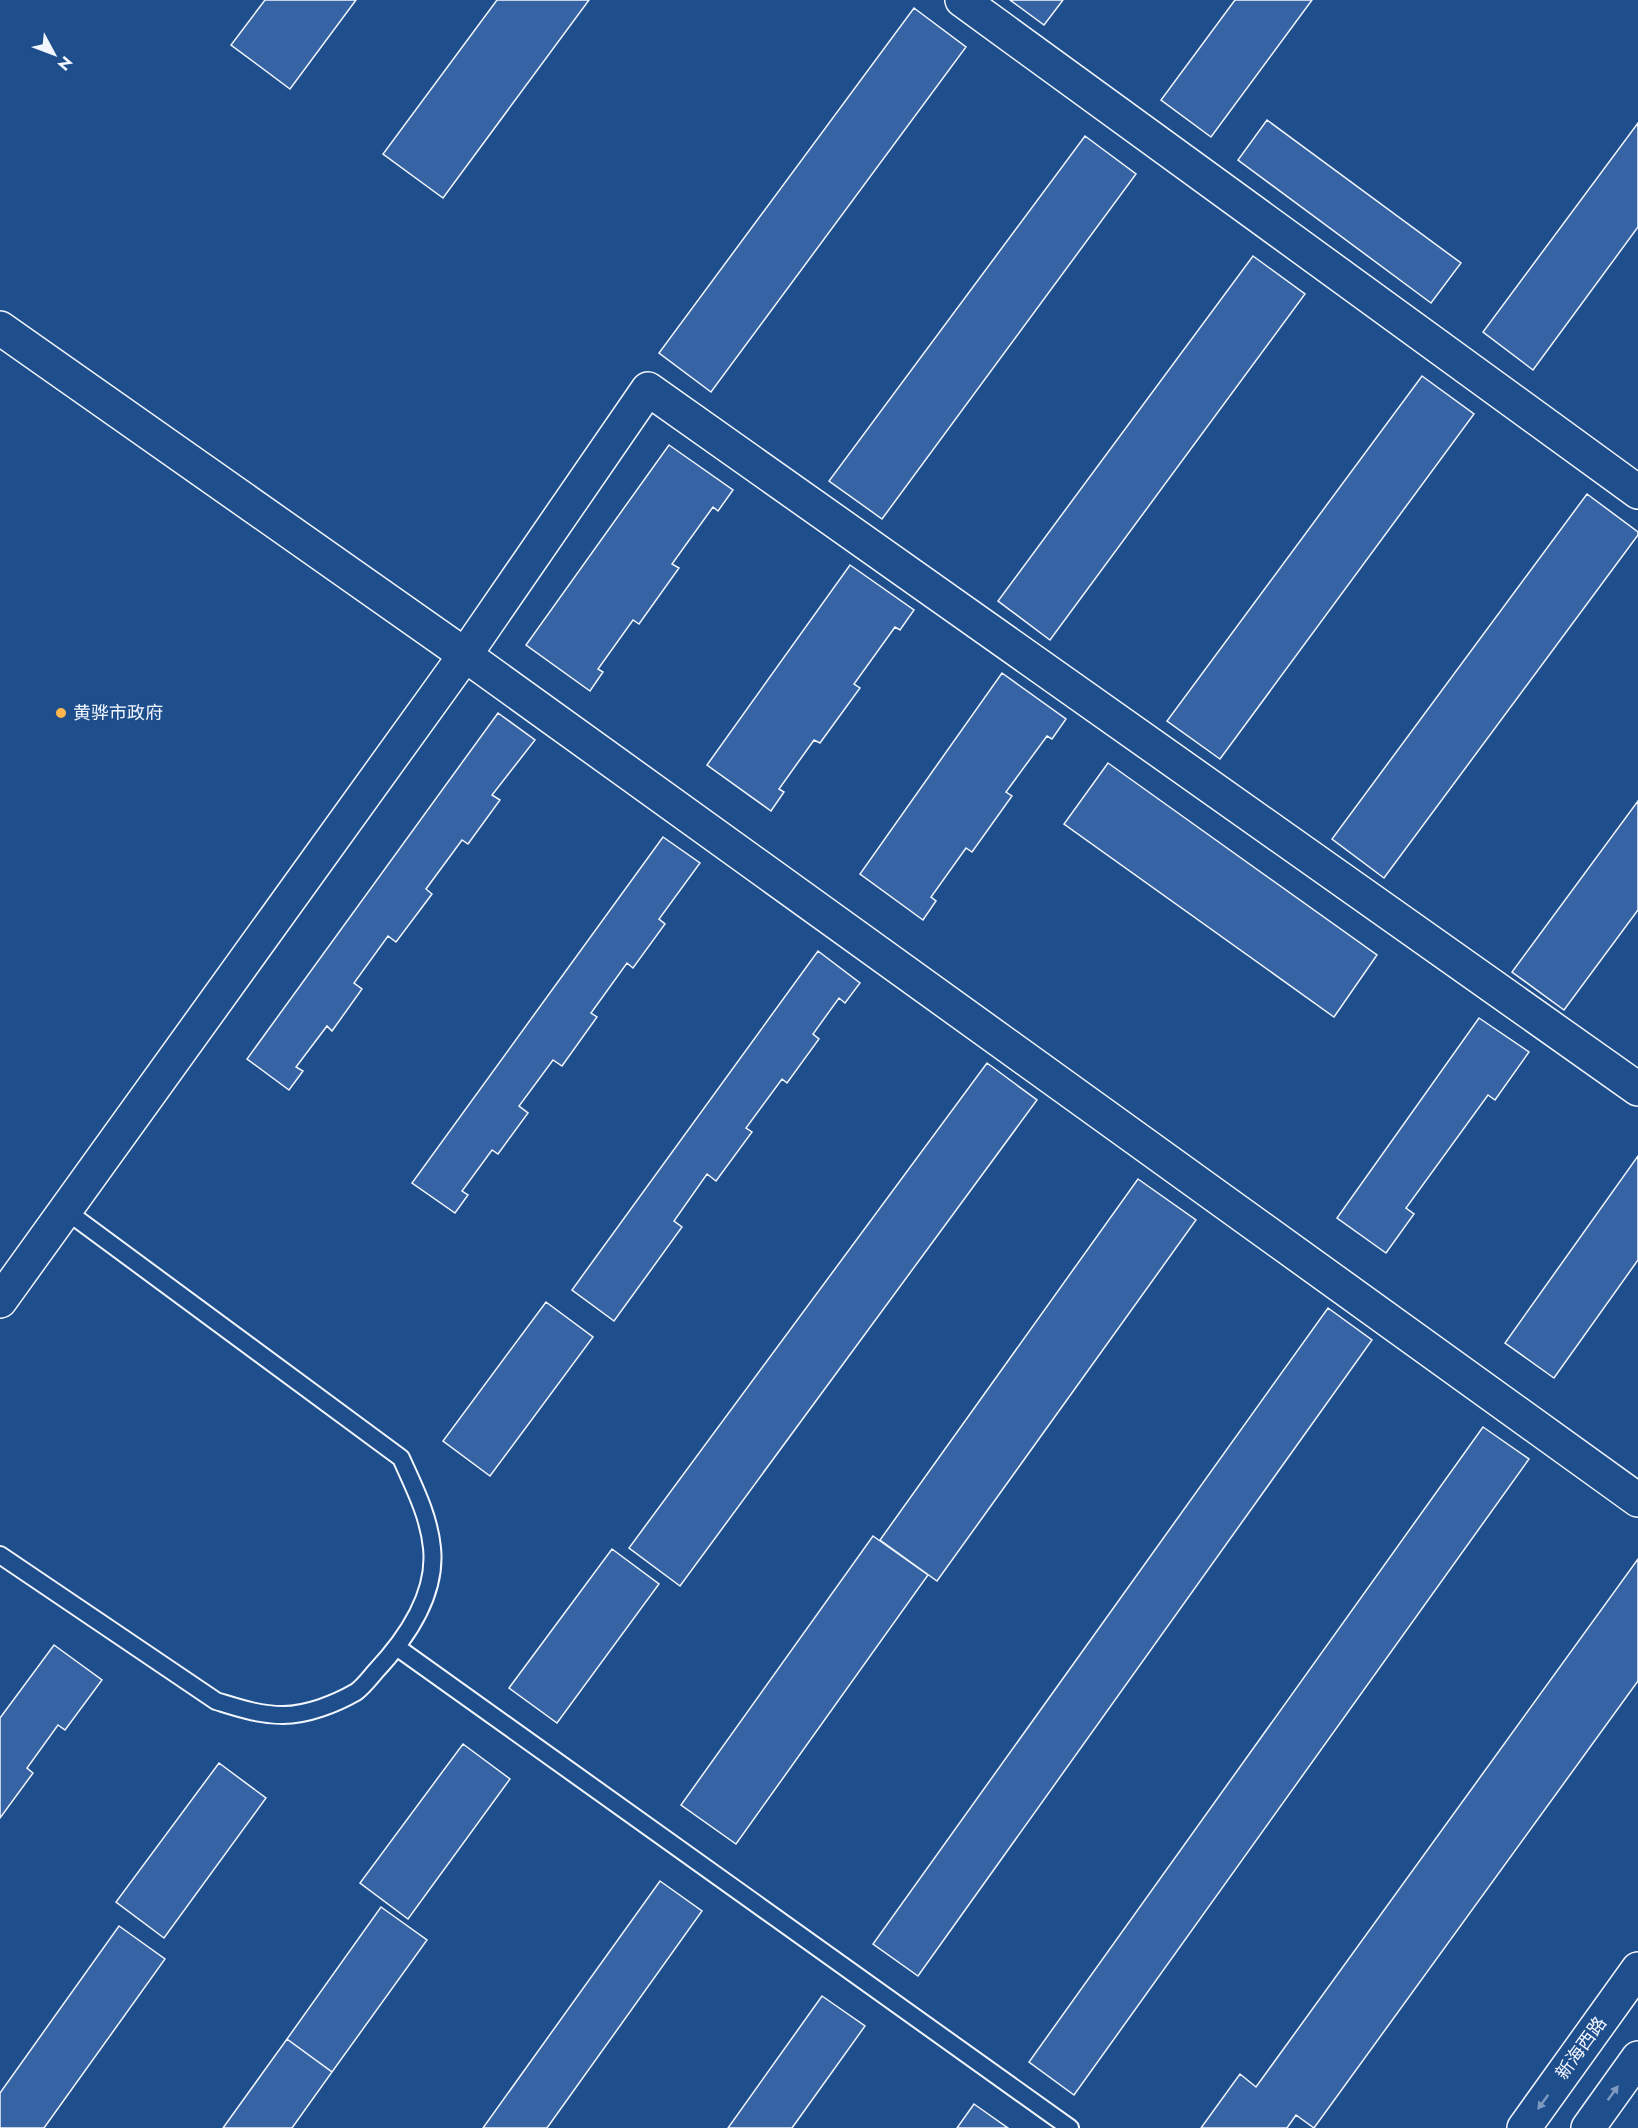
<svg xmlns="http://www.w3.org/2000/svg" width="1638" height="2128" font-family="Jost,'Noto Sans SC',sans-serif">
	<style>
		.building { fill: #3563a3; stroke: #f2f6ff; stroke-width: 1.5 }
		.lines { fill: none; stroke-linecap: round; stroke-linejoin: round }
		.service-casing { stroke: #f2f6ff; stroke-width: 20 }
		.minor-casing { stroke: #f2f6ff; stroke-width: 36 }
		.secondary-casing { stroke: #f2f6ff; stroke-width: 36 }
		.service { stroke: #1f4e8c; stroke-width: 16 }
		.minor { stroke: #1f4e8c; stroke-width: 33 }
		.secondary { stroke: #1f4e8c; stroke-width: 33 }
		.oneway { fill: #7e9ac0 }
		.poi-dot { fill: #ffb74d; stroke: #1f4e8c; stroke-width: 2 }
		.labels { text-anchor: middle; stroke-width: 4.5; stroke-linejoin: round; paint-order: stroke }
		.poi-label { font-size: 18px; fill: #f2f6ff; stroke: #1f4e8c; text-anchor: start }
		.street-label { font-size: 18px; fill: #f2f6ff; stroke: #1f4e8c }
	</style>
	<rect width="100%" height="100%" fill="#1f4e8c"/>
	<path class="building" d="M265,0h91l-66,89 -59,-44z
		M497,0h92l-146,198 -60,-44z
		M1010,0h53l-19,25z
		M1235,0h77l-101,137 -50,-37z
		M914,8l52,39 -255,345 -52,-39z
		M1267,120l194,143 -30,40 -193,-143z
		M1638,123v104l-105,143 -50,-38z
		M1085,136l51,38 -254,345 -53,-38z
		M1253,256l52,38 -255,346 -52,-39z
		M1422,376l52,38 -254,345 -53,-38z
		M669,445l64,45 -15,21 -5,-4 -41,57 7,4 -40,56 -6,-4 -35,49 5,3 -13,19 -64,-46z
		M1587,494l51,38v3l-254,343 -52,-39z
		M850,565l64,45 -14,20 -5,-3 -41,57 6,4 -40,55 -6,-3 -35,49 5,3 -13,19 -64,-46z
		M1002,673l64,46 -14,20 -5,-3 -41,56 6,4 -40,56 -6,-4 -35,49 5,4 -13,19 -63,-46z
		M498,713l37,27 -43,55 8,5 -32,44 -6,-4 -36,49 6,5 -36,48 -8,-6 -34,47 8,6 -30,42 -5,-5 -31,41 7,4 -14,19 -42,-31z
		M1108,763l269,192 -43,62 -270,-193z
		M1638,801v109l-74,100 -52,-38z
		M663,837l37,26 -41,56 6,5 -32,44 -6,-5 -36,50 6,4 -35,49 -9,-6 -34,46 9,7 -30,41 -6,-4 -30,41 6,4 -13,18 -43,-30z
		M818,951l42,32 -15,20 -6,-5 -26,36 6,5 -32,44 -5,-4 -36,49 6,4 -36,49 -9,-7 -33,47 8,6 -68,94 -42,-31z
		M1479,1018l50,34 -34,48 -7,-5 -82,113 8,6 -28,39 -49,-35z
		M987,1063l50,37 -357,486 -51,-38z
		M1638,1156v104l-84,118 -49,-35z
		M1138,1179l58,41 -259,361 -57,-41z
		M546,1302l47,35 -103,139 -47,-35z
		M1328,1308l44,32 -454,636 -45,-32z
		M1483,1427l46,32 -455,636 -45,-33z
		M873,1536l55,39 -192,269 -55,-39z
		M612,1549l47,35 -102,139 -48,-35z
		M1638,1559v122l-324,447 -18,-13 -9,13h-86l39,-54 16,13z
		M54,1645l48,35 -37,50 -7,-5 -31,43 6,5 -33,45v-100z
		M463,1744l47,35 -102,140 -48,-36z
		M219,1763l47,35 -102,140 -48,-36z
		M660,1881l42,30 -155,217h-64z
		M381,1907l46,33 -95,132 -45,-33z
		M119,1926l46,33 -121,169h-44v-35z
		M822,1996l43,30 -73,102h-64z
		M287,2039l45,33 -40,56h-69z
		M974,2104l34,24h-51z"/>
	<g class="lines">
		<g class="service-casing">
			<path id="service" d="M0,1555l216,146c23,7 43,14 67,14 24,0 52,-11 73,-23 7,-5 13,-13 19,-20 30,-32 62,-77 57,-124 -3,-32 -18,-61 -31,-90l-336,-248
				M398,1648l672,480"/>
		</g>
		<g class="minor-casing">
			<path id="minor" d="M962,0l676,492
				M0,328l465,327 1173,845
				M0,1301l465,-646 183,-266 990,700"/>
		</g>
		<g class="secondary-casing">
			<path id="secondary" d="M1524,2128l114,-159
				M1588,2128l50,-70"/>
		</g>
		<use href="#service" class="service"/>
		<use href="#minor" class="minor"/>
		<use href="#secondary" class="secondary"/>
	</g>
	<defs><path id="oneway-solid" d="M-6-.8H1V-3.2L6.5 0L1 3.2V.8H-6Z" transform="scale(1.5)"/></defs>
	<g class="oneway">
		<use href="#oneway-solid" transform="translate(1613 2093) rotate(-54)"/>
		<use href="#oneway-solid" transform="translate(1543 2102) rotate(126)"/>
	</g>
	<circle class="poi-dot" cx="61" cy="713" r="6"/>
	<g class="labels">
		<g class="poi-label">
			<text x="73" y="719">黄骅市政府</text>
		</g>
		<g class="street-label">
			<text transform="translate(1581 2048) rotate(-54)" y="6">新海西路</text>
		</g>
	</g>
	<g transform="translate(54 54) rotate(131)" stroke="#1f4e8c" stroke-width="4.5" paint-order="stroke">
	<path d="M0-4.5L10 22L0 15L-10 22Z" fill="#f2f6ff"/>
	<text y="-9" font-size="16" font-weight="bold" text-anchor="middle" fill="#f2f6ff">N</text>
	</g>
</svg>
